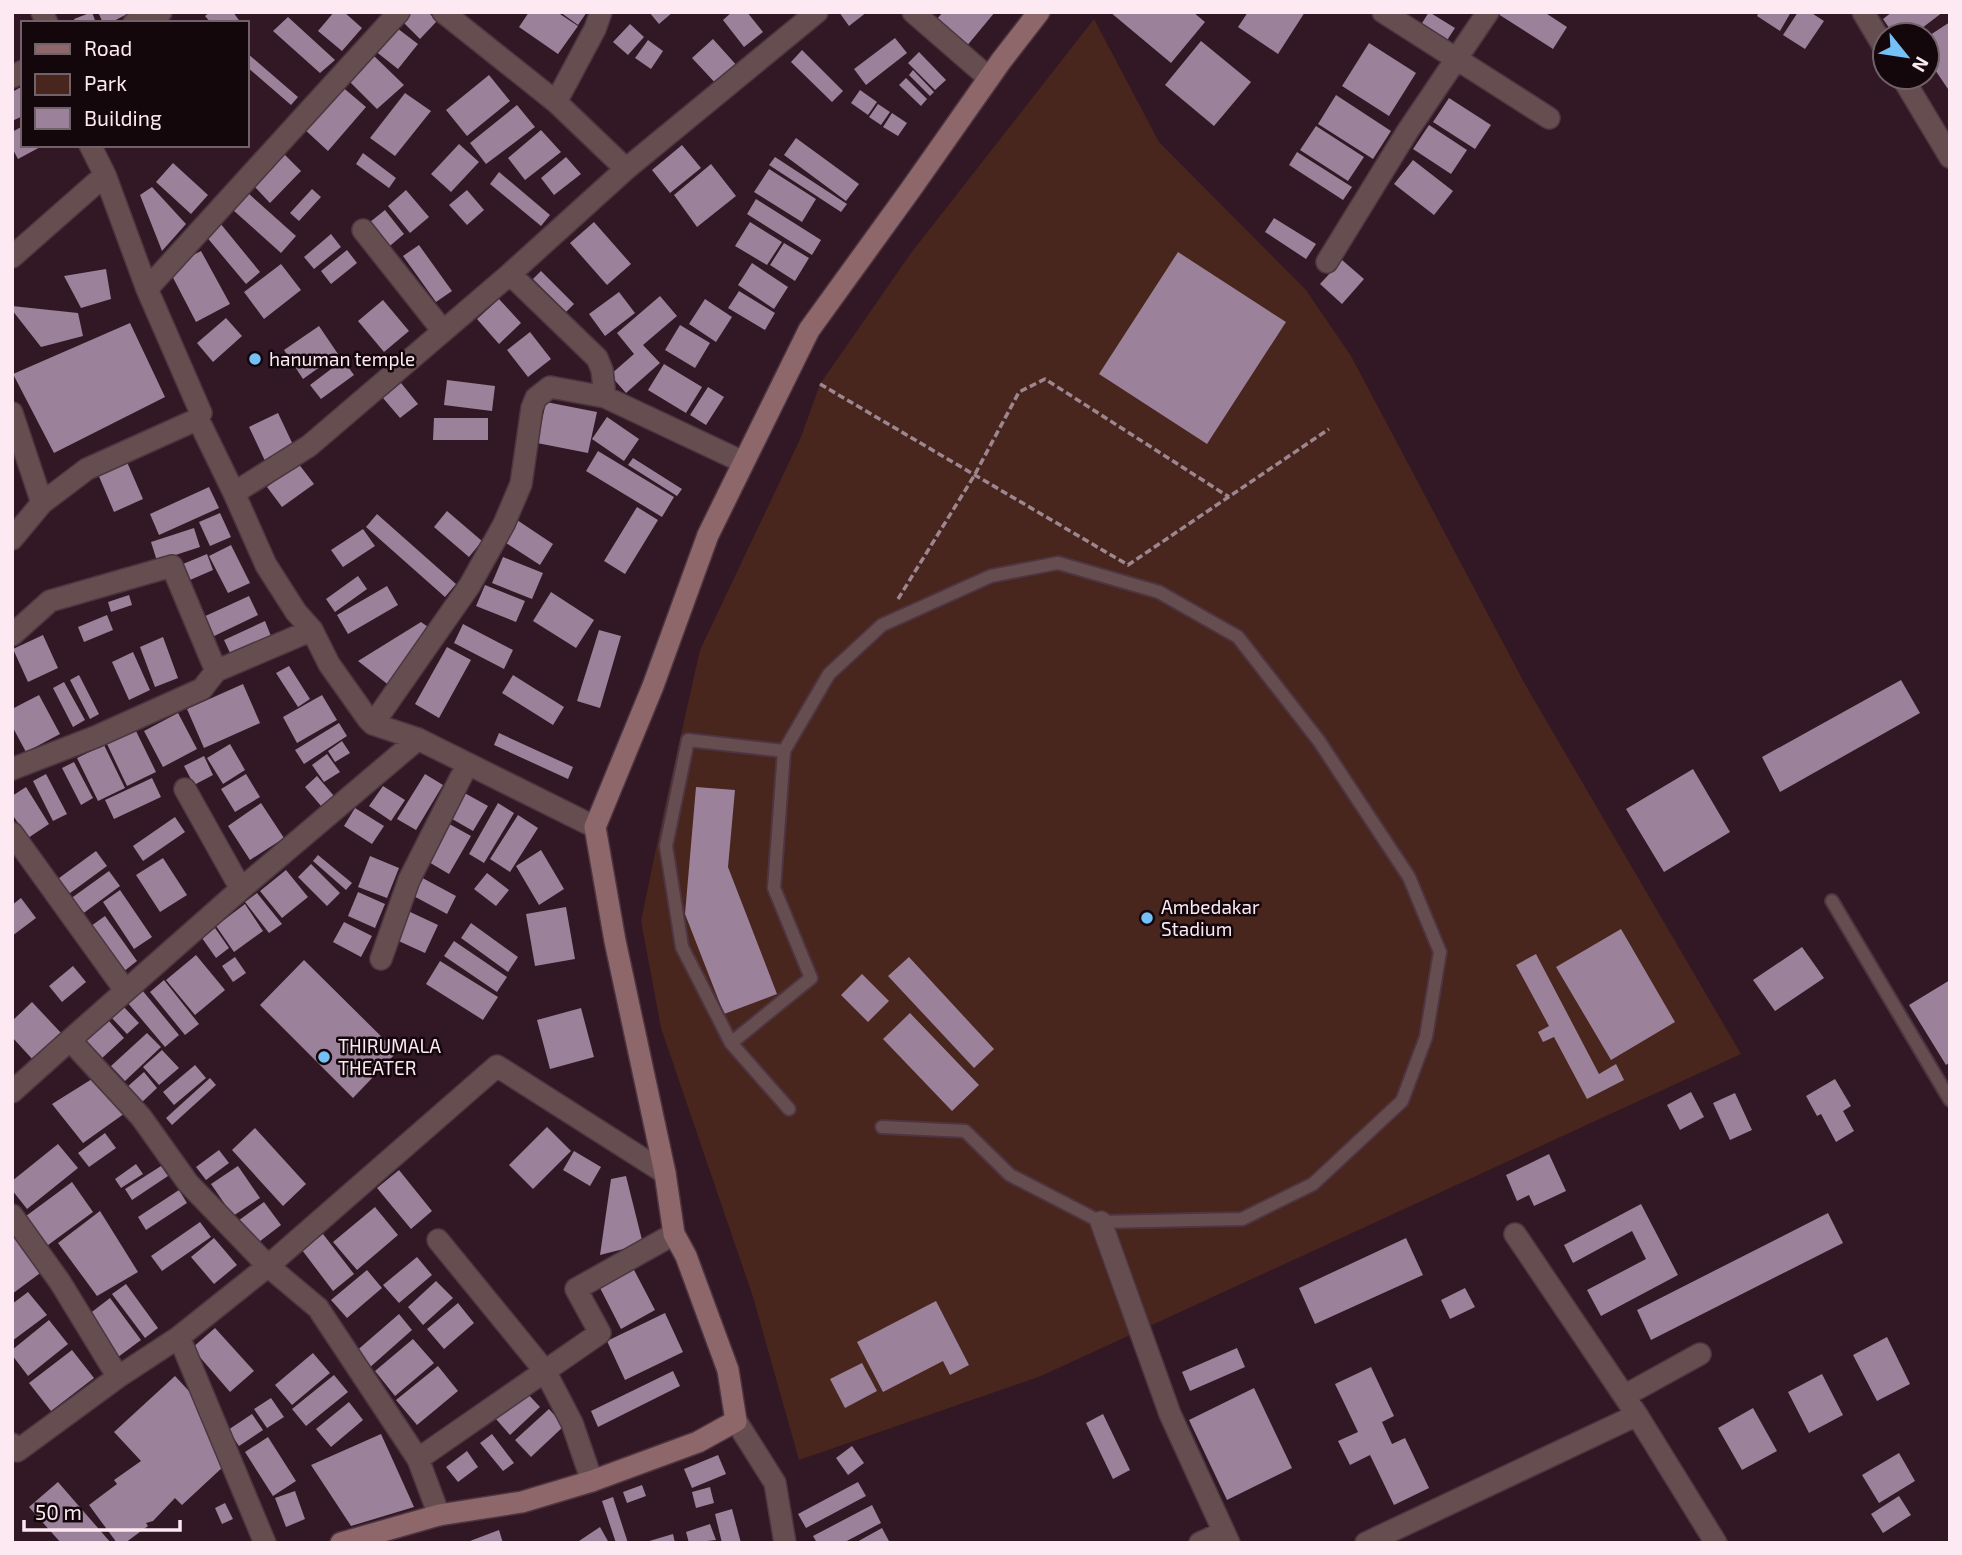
<svg xmlns="http://www.w3.org/2000/svg" width="1962" height="1555" font-family="'Exo 2',sans-serif">
	<style>
		.park { fill: #48251d }
		.building { fill: #9b8199 }
		.lines { fill: none; stroke-linecap: round; stroke-linejoin: round }
		.lane-casing { stroke: #4e3541; stroke-width: 16 }
		.street-casing { stroke: #4e3541; stroke-width: 24 }
		.secondary-casing { stroke: #4e3541; stroke-width: 24 }
		.path { stroke: #9d8690; stroke-width: 3.5; stroke-dasharray: 7 3.5; stroke-linecap: butt }
		.lane { stroke: #664e50; stroke-width: 12 }
		.street { stroke: #664e50; stroke-width: 21 }
		.secondary { stroke: #8d676a; stroke-width: 21 }
		.poi-dot { fill: #75c0f6; stroke: #13070c; stroke-width: 2.5 }
		.labels { text-anchor: middle; stroke-width: 5; stroke-linejoin: round; paint-order: stroke }
		.poi-label { font-size: 19px; fill: #fde9f1; stroke: #13070c; text-anchor: start }
	</style>
	<rect width="100%" height="100%" fill="#321824"/>
	<path class="park" d="M1094,19l65,123 147,148 45,66 175,330 215,368 -700,322 -242,84 -46,-163 -92,-269 -20,-107 23,-111 36,-160 101,-213 19,-53 91,-131z"/>
	<path class="building" d="M92,12l4,11h-21l-1,-4z
		M98,12h33l-21,11h-7z
		M210,12h23l8,11h-30l-6,-7z
		M334,12h10l18,16 -20,23 -24,-20z
		M406,12h22l9,9 -17,18 -20,-20z
		M529,12h28l21,14 -20,28 -39,-27z
		M560,12h27l-9,13z
		M649,12h24l-14,12z
		M732,12h15l16,20 -19,15 -21,-27z
		M839,12h28l-18,14z
		M943,12h52l-34,41 -31,-26z
		M1110,12h83l12,10 -34,41z
		M1248,12h57l-27,42 -40,-27z
		M1429,12l26,16 -13,20 -25,-17z
		M1495,12h49l23,15 -14,22z
		M1759,12h32l-11,19 -23,-15z
		M1798,12h12l14,9 -19,28 -22,-14z
		M1892,12h51l-30,23h-19l-11,-16z
		M288,17l47,43 -15,13 -47,-42z
		M1950,22v70l-23,-34v-21z
		M630,24l14,13 -16,18 -15,-13z
		M393,25l25,19 -20,25 -24,-19z
		M895,38l12,15 -41,32 -12,-16z
		M713,39l26,29 -20,19 -27,-29z
		M648,40l15,11 -12,18 -16,-11z
		M1201,41l50,41 -37,44 -49,-41z
		M1369,43l47,30 -27,43 -47,-30z
		M802,50l41,41 -11,11 -41,-40z
		M919,52l27,28 -11,10 -27,-27z
		M247,53l51,44 -7,8 -44,-38z
		M374,56l30,29 -27,24 -29,-29z
		M913,70l21,22 -4,4 -21,-21z
		M489,75l21,26 -43,35 -21,-26z
		M906,78l21,21 -6,7 -22,-21z
		M340,85l26,22 -38,44 -25,-23z
		M23,86v30l-11,5v-29z
		M860,90l17,12 -9,13 -17,-12z
		M405,93l26,18 -36,45 -25,-18z
		M1336,95l55,36 -18,28 -55,-35z
		M1449,98l42,27 -16,24 -42,-27z
		M878,104l12,8 -9,13 -12,-8z
		M517,105l18,22 -49,37 -16,-21z
		M892,113l15,10 -9,13 -15,-9z
		M1429,125l38,25 -16,24 -38,-25z
		M23,126v19h21l-26,14 -6,-11v-16z
		M1316,126l48,31 -16,24 -48,-31z
		M541,130l20,22 -36,28 -17,-22z
		M796,138l63,46 -13,17 -62,-46z
		M459,144l20,18 -28,30 -20,-18z
		M682,145l19,23 -31,25 -18,-23z
		M1297,152l55,35 -9,13 -54,-35z
		M283,153l18,18 -31,32 -18,-19z
		M363,153l33,25 -7,10 -33,-24z
		M566,157l15,17 -27,21 -13,-17z
		M775,157l72,47 -6,8 -72,-47z
		M1413,160l40,31 -19,24 -40,-31z
		M173,163l35,32 -17,19 -35,-32z
		M711,164l25,32 -39,31 -23,-32z
		M769,169l47,30 -14,23 -48,-30z
		M499,172l51,43 -9,11 -51,-42z
		M152,187l34,37 -24,27 -22,-56z
		M312,189l9,8 -22,24 -9,-8z
		M406,190l23,27 -19,16 -22,-27z
		M467,190l17,20 -17,15 -18,-20z
		M248,193l48,43 -15,17 -48,-43z
		M756,199l65,41 -9,15 -65,-41z
		M385,210l19,24 -19,16 -20,-24z
		M1274,218l42,26 -10,15 -41,-27z
		M594,222l37,42 -24,21 -37,-42z
		M750,222l32,20 -15,23 -32,-19z
		M220,223l40,49 -14,12 -41,-49z
		M331,234l10,13 -27,22 -10,-12z
		M784,243l25,15 -14,23 -25,-16z
		M419,245l33,46 -16,11 -33,-46z
		M347,250l10,13 -26,21 -10,-13z
		M201,251l29,53 -34,18 -28,-54z
		M1178,252l108,70 -79,122 -108,-70z
		M1342,260l22,19 -22,25 -22,-20z
		M752,263l36,24 -14,22 -36,-24z
		M281,264l20,26 -37,29 -20,-27z
		M106,269l5,30 -30,9 -17,-32z
		M541,271l33,33 -8,8 -33,-33z
		M739,291l36,22 -10,17 -37,-22z
		M619,292l16,21 -30,23 -16,-22z
		M660,296l17,20 -34,29 17,18 -34,30 -16,-18 24,-21 -17,-21z
		M499,299l22,24 -22,21 -22,-25z
		M705,299l27,18 -16,25 -27,-18z
		M383,300l26,31 -25,21 -26,-31z
		M12,306l66,7 5,23 -42,11 -29,-37z
		M226,318l16,18 -29,26 -16,-19z
		M130,323l35,74 -111,56 -41,-79z
		M680,325l30,18 -15,25 -30,-18z
		M319,326l19,28 -35,25 -19,-29z
		M530,332l21,27 -23,18 -21,-27z
		M343,360l11,15 -33,24 -11,-14z
		M664,364l38,23 -16,26 -38,-23z
		M447,380l48,6 -3,25 -48,-6z
		M401,383l17,21 -18,14 -17,-20z
		M708,387l16,10 -18,28 -16,-10z
		M546,402l51,10 -9,41 -51,-10z
		M278,413l17,36 -29,14 -17,-36z
		M607,417l32,22 -15,22 -32,-22z
		M434,418h54v22h-55z
		M598,451l76,46 -12,20 -76,-46z
		M633,458l49,31 -5,7 -49,-31z
		M127,462l16,37 -29,13 -16,-38z
		M298,463l16,21 -32,23 -15,-20z
		M209,487l10,21 -60,27 -9,-21z
		M637,507l21,13 -33,54 -21,-13z
		M447,511l35,30 -13,16 -35,-30z
		M220,513l11,24 -21,9 -11,-24z
		M377,514l79,70 -11,13 -79,-70z
		M517,520l36,24 -13,21 -37,-24z
		M194,528l6,19 -43,14 -6,-19z
		M363,529l12,17 -32,21 -12,-17z
		M231,545l19,38 -22,10 -19,-37z
		M207,554l6,16 -23,10 -7,-16z
		M503,557l40,16 -11,26 -40,-16z
		M358,576l9,13 -32,23 -9,-13z
		M485,585l40,16 -9,21 -40,-16z
		M387,586l11,19 -50,29 -11,-19z
		M551,592l43,28 -18,28 -43,-27z
		M129,595l3,10 -21,7 -3,-10z
		M249,596l9,19 -48,23 -9,-20z
		M107,615l6,15 -29,12 -6,-15z
		M265,621l6,15 -40,19 -7,-15z
		M421,622l10,7 -36,61 -37,-29z
		M463,624l50,26 -9,19 -50,-26z
		M599,630l22,6 -21,72 -23,-7z
		M43,635l15,33 -30,14 -15,-33z
		M163,637l15,41 -23,9 -15,-40z
		M447,647l24,13 -32,58 -24,-14z
		M133,652l17,38 -21,10 -17,-38z
		M289,666l21,33 -12,8 -22,-34z
		M79,675l20,39 -9,5 -20,-39z
		M513,675l51,32 -11,18 -51,-32z
		M1901,680l19,33 -140,79 -18,-35z
		M64,682l21,38 -12,7 -20,-39z
		M243,684l17,39 -56,25 -17,-39z
		M39,695l21,39 -34,18 -14,-26v-17z
		M322,695l15,25 -40,23 -14,-26z
		M178,713l19,36 -34,18 -19,-36z
		M339,723l8,13 -43,28 -9,-14z
		M135,729l21,43 -29,14 -20,-42z
		M499,733l74,34 -5,12 -74,-34z
		M342,741l8,12 -15,9 -7,-11z
		M230,744l15,26 -22,14 -16,-26z
		M104,745l21,43 -27,13 -21,-43z
		M327,754l13,18 -16,10 -12,-17z
		M204,756l9,19 -19,10 -10,-19z
		M74,762l19,36 -12,7 -19,-37z
		M1693,769l37,63 -66,40 -38,-63z
		M46,774l21,40 -14,7 -20,-40z
		M246,774l14,23 -25,15 -14,-23z
		M425,774l18,11 -27,45 -19,-11z
		M317,776l17,20 -13,10 -16,-19z
		M152,778l9,19 -47,22 -9,-19z
		M383,786l22,14 -14,21 -22,-15z
		M26,787l23,37 -21,14 -16,-24v-18z
		M696,787l39,3 -7,77 49,127 -53,20 -39,-100z
		M461,791l27,15 -15,25 -26,-15z
		M261,803l23,35 -34,22 -22,-34z
		M498,803l16,10 -30,50 -15,-9z
		M355,808l29,18 -12,18 -28,-18z
		M518,815l20,13 -28,44 -20,-13z
		M175,817l10,15 -42,29 -10,-15z
		M444,821l27,15 -22,38 -27,-16z
		M541,850l23,39 -25,16 -23,-39z
		M96,851l11,15 -41,30 -11,-15z
		M318,855l34,28 -6,7 -33,-29z
		M370,856l29,12 -12,30 -29,-11z
		M163,858l24,37 -27,17 -24,-37z
		M311,864l29,29 -13,13 -29,-29z
		M286,870l22,27 -26,21 -22,-27z
		M109,871l11,15 -43,32 -11,-16z
		M487,873l22,17 -13,16 -22,-17z
		M417,875l39,21 -9,18 -39,-21z
		M120,890l32,47 -18,12 -31,-47z
		M358,892l27,12 -10,24 -27,-12z
		M257,893l25,31 -13,9 -24,-31z
		M21,898l15,20 -24,18v-31z
		M245,904l18,27 -29,21 -18,-26z
		M566,907l9,52 -40,7 -9,-52z
		M406,910l32,15 -13,28 -33,-15z
		M105,916l32,45 -14,11 -32,-46z
		M344,922l28,14 -11,21 -28,-15z
		M471,923l47,34 -10,15 -47,-34z
		M215,928l14,20 -13,10 -14,-20z
		M1621,929l54,93 -64,38 -55,-93z
		M454,941l53,36 -10,15 -53,-36z
		M1802,947l22,31 -49,33 -22,-31z
		M1536,954l63,120 17,-10 8,16 -37,19 -33,-62 -11,5 -5,-10 11,-6 -33,-61z
		M196,955l29,35 -30,25 -29,-35z
		M235,957l11,16 -13,9 -11,-16z
		M909,957l85,92 -20,19 -86,-92z
		M304,960l93,92 -44,46 -93,-93z
		M440,961l58,36 -15,23 -57,-36z
		M73,966l13,16 -24,20 -13,-16z
		M862,974l27,27 -21,21 -27,-27z
		M164,980l35,44 -14,11 -35,-43z
		M1950,980v82l-4,3 -37,-60z
		M142,990l37,45 -14,12 -38,-45z
		M32,1002l30,32 -28,27 -22,-24v-16z
		M122,1005l17,18 -12,11 -17,-18z
		M581,1008l13,49 -44,12 -13,-49z
		M910,1013l69,72 -27,26 -69,-72z
		M109,1021l15,17 -23,21 -15,-18z
		M147,1033l14,14 -36,34 -14,-15z
		M162,1050l17,18 -20,17 -16,-18z
		M195,1065l11,13 -32,27 -11,-13z
		M144,1072l13,16 -17,16 -14,-16z
		M210,1078l6,7 -44,40 -6,-7z
		M92,1079l36,32 -45,32 -31,-39z
		M1835,1079l16,27 -8,5 11,20 -18,11 -15,-28 -4,2 -11,-20z
		M1691,1092l13,25 -24,13 -13,-25z
		M1735,1093l17,37 -22,10 -17,-37z
		M547,1127l24,24 -38,38 -24,-24z
		M255,1128l51,56 -23,22 -51,-56z
		M105,1133l11,15 -27,19 -11,-14z
		M58,1144l20,24 -51,41 -15,-19v-9z
		M219,1150l10,13 -23,17 -10,-13z
		M574,1151l27,16 -11,19 -27,-16z
		M1549,1154l17,37 -32,15 -5,-11 -12,6 -11,-26z
		M136,1164l7,10 -22,14 -6,-9z
		M161,1166l7,10 -36,24 -7,-11z
		M238,1166l22,32 -27,18 -22,-32z
		M399,1170l33,41 -21,18 -34,-41z
		M626,1176l17,68 -43,11 11,-76z
		M72,1182l21,30 -49,36 -22,-29z
		M179,1190l8,13 -41,27 -8,-13z
		M264,1202l17,23 -26,20 -17,-24z
		M1641,1204l37,71 -77,41 -14,-26 59,-31 -14,-28 -59,32 -9,-18z
		M375,1207l23,28 -41,35 -24,-28z
		M100,1211l38,61 -41,24 -39,-53z
		M1828,1213l15,30 -192,97 -14,-30z
		M200,1222l11,15 -49,34 -11,-15z
		M12,1230l31,41 -31,23z
		M323,1234l31,40 -21,17 -31,-41z
		M214,1238l23,27 -23,19 -23,-27z
		M1406,1238l17,37 -108,49 -16,-36z
		M417,1257l15,18 -33,28 -16,-18z
		M632,1266l23,44 -34,19 -23,-45z
		M367,1270l15,18 -35,30 -16,-18z
		M436,1281l17,17 -30,27 -15,-18z
		M126,1284l32,44 -13,10 -33,-44z
		M1465,1288l10,19 -25,12 -9,-19z
		M28,1292l19,23 -35,26v-37z
		M110,1298l31,42 -27,20 -30,-42z
		M936,1301l33,64 -19,10 -7,-14 -60,31 -26,-50z
		M458,1303l16,20 -30,26 -17,-20z
		M665,1313l18,39 -58,28 -18,-39z
		M399,1314l13,16 -44,39 -14,-16z
		M49,1320l19,24 -40,32 -16,-21v-5z
		M215,1328l39,43 -24,21 -38,-44z
		M1887,1337l23,47 -33,17 -24,-46z
		M413,1339l21,24 -39,33 -20,-25z
		M1237,1348l8,19 -55,24 -8,-19z
		M72,1350l22,28 -43,33 -22,-28z
		M313,1353l17,20 -38,32 -17,-20z
		M862,1363l15,28 -32,17 -15,-29z
		M438,1366l20,25 -41,34 -21,-25z
		M1371,1367l23,49 -12,6 10,22 13,-6 24,50 -35,17 -24,-50 -20,10 -12,-24 20,-9 -23,-48z
		M673,1371l7,15 -82,41 -7,-16z
		M1822,1374l21,41 -34,18 -21,-41z
		M334,1375l14,17 -42,34 -14,-17z
		M175,1376l38,41 11,49 -42,39 -7,-7 -22,23 -7,2 2,3 -23,17h-8l-28,-38 28,-21 -3,-4 27,-19 -27,-29z
		M1254,1388l38,80 -65,32 -38,-80z
		M526,1392l14,15 -30,28 -14,-16z
		M271,1398l13,19 -17,11 -13,-19z
		M349,1402l14,18 -32,27 -15,-18z
		M1753,1408l24,43 -35,19 -24,-42z
		M549,1409l15,17 -33,31 -16,-17z
		M252,1414l11,16 -24,16 -11,-16z
		M1103,1414l27,56 -17,9 -27,-56z
		M381,1434l33,73 -63,19 -40,-61z
		M492,1434l22,29 -11,8 -23,-28z
		M268,1437l28,44 -23,15 -28,-44z
		M852,1446l12,17 -16,12 -12,-17z
		M467,1451l11,16 -20,15 -12,-15z
		M1899,1453l16,28 -36,22 -17,-28z
		M718,1455l8,19 -34,14 -8,-19z
		M58,1482l53,61h-50l-32,-36z
		M858,1482l8,14 -60,32 -8,-14z
		M642,1485l4,11 -19,7 -4,-11z
		M710,1487l4,16 -18,5 -4,-16z
		M295,1491l10,28 -19,8 -11,-29z
		M1899,1496l12,19 -28,18 -12,-19z
		M613,1497l15,46h-12l-14,-42z
		M225,1503l8,16 -11,5 -7,-16z
		M872,1505l9,18 -38,20h-26l-4,-7z
		M732,1509l9,34h-19l-7,-29z
		M710,1524l6,16 -27,3 -3,-11z
		M600,1527l9,16h-33z
		M882,1528l8,15h-35z
		M499,1530l4,13h-32l-1,-2z
		M673,1534l2,9h-29v-1z"/>
	<g class="lines">
		<g class="lane-casing">
			<path id="lane" d="M784,751l-96,-11 -22,106 16,101 49,96 58,66
				M1832,901l118,199
				M731,1043l80,-65 -37,-90 10,-137 45,-77 53,-49 109,-49 67,-13 101,29 79,45 81,104 90,136 31,75 -14,85 -24,64 -89,83 -71,35 -141,3 -91,-47 -45,-44 -83,-4"/>
		</g>
		<g class="street-casing">
			<path id="street" d="M42,12l5,11
				M443,12l113,90 70,67
				M913,12l76,66
				M1383,12l166,106
				M1863,12l22,37
				M134,23l27,-11
				M12,77l11,-6
				M1902,77l48,80
				M556,102l39,-73 6,-17
				M90,145l15,30 42,114 54,124 -3,6 36,74 32,72 30,47 16,18 17,34 39,55 5,5 45,15 177,88
				M363,230l80,101
				M12,257l93,-82
				M1327,262l80,-130 81,-120
				M510,274l87,84 5,12 3,27
				M147,289l252,-277
				M12,413l30,90 45,-34 111,-50
				M234,493l75,-47 201,-172 116,-105 191,-157
				M12,539l30,-36
				M12,635l38,-34 122,-35 44,105
				M373,724l97,-139 34,-61 17,-40 11,-76 4,-10 14,-11 55,10 138,65
				M418,739l-177,150 -171,151 71,77 47,66 80,83 50,42 100,151 21,56
				M12,769l83,-32 107,-48 14,-18 96,-41
				M185,789l56,100
				M12,833l113,157
				M381,959l28,-79 58,-115
				M12,1092l58,-52
				M12,1215l48,67 58,95 61,-40
				M1101,1222l69,192 59,129
				M1515,1234l122,181 79,128
				M438,1240l107,131 27,52 20,58
				M1624,1396l76,-42
				M736,1421l39,62 10,60
				M12,1444l5,7 101,-74
				M418,1459l182,-126 -24,-44 98,-55
				M265,1543l-86,-206 89,-71 229,-200 168,107
				M1200,1543l24,-11
				M1366,1543l271,-128"/>
		</g>
		<g class="secondary-casing">
			<path id="secondary" d="M341,1543l98,-28 83,-13 70,-21 106,-39 38,-21 -8,-51 -42,-114 -12,-22 -9,-61 -50,-232 -20,-114 58,-141 55,-151 101,-205 102,-141 90,-128 38,-49"/>
		</g>
		<path class="path" d="M820,384l308,181 201,-136
			M898,599l76,-123 45,-84 26,-13 184,118"/>
		<use href="#lane" class="lane"/>
		<use href="#street" class="street"/>
		<use href="#secondary" class="secondary"/>
	</g>
	<g class="poi-dot">
		<circle cx="255" cy="359" r="7"/>
		<circle cx="1147" cy="918" r="7"/>
		<circle cx="324" cy="1057" r="7"/>
	</g>
	<g class="labels">
		<g class="poi-label">
			<text x="269" y="366">hanuman temple</text>
			<text x="1161" y="914">Ambedakar<tspan x="1161" dy="22">Stadium</tspan></text>
			<text x="338" y="1053">THIRUMALA<tspan x="338" dy="22">THEATER</tspan></text>
		</g>
	</g>
	<rect width="1962" height="1555" fill="none" stroke="#fde9f1" stroke-width="28"/>
	<rect x="21" y="21" width="228" height="126" fill="#13070c" stroke="#716168" stroke-width="2"/>
	<rect x="35" y="44" width="35" height="10" fill="#8d676a" stroke="#716168" stroke-width="2"/>
	<text x="84" y="56" font-size="21" fill="#fde9f1">Road</text>
	<rect x="35" y="74" width="35" height="21" fill="#48251d" stroke="#716168" stroke-width="2"/>
	<text x="84" y="91" font-size="21" fill="#fde9f1">Park</text>
	<rect x="35" y="108" width="35" height="21" fill="#9b8199" stroke="#716168" stroke-width="2"/>
	<text x="84" y="126" font-size="21" fill="#fde9f1">Building</text>
	<g transform="translate(1906 56) rotate(120)"><circle r="33" fill="#13070c" stroke="#716168" stroke-width="2"/>
	<path d="M0-5L12 26L0 18L-12 26Z" fill="#75c0f6"/>
	<text y="-10" font-size="19" font-weight="bold" text-anchor="middle" fill="#fde9f1">N</text>
	</g>
	<path d="M24 1520v10h156v-10" fill="none" stroke="#fde9f1" stroke-width="3.5"/>
	<text x="35" y="1520" font-size="21" fill="#fde9f1" stroke="#13070c" stroke-width="5" paint-order="stroke">50 m</text>
</svg>
